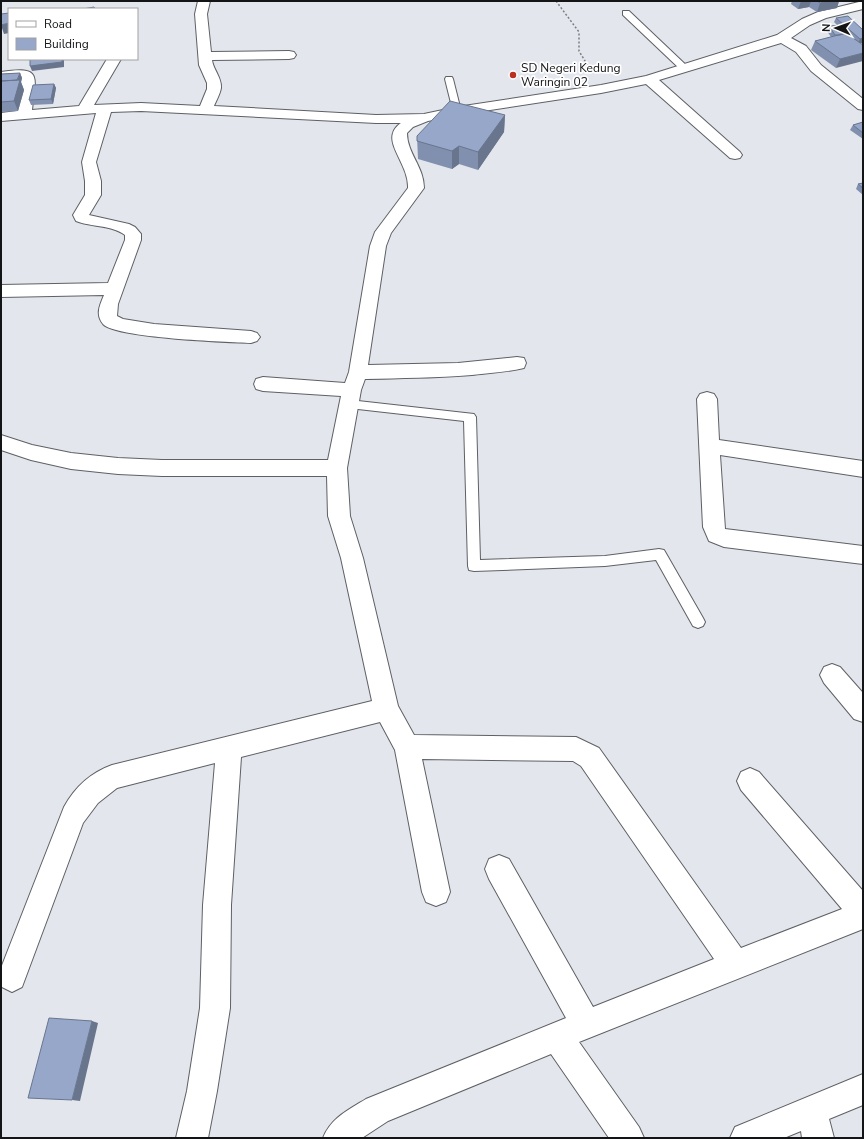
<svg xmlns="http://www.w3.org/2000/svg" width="864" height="1139" font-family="'Nunito Sans',sans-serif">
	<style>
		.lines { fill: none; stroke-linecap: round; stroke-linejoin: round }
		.service-casing { stroke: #5d6064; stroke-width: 2 }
		.minor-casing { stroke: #5d6064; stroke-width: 2 }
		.path { stroke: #7c7e82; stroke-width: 1.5; stroke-dasharray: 2 2; stroke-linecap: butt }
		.service { fill: #fff; fill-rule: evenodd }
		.minor { fill: #fff; fill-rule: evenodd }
		.wall { fill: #8190ae }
		.shaded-wall { fill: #69758d }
		.building { fill: #96a7ca; stroke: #69758d }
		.poi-dot { fill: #bb2e22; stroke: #fff; stroke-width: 1.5 }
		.labels { text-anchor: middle; stroke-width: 3.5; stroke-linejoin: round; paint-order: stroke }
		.far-poi-label { font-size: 12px; fill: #131416; stroke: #fff; text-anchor: start }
	</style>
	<rect width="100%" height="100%" fill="#e3e6ec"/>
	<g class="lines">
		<g class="service-casing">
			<path id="service" d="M623,11h6l58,55v4h-6l-58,-55z
				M446,77h6l1,2 8,32 -1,2h-6l-1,-2 -8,-32z
				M349,400l125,14 2,3 4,143 125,-4 54,-7 5,1 39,68 2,4 -2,4 -5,2 -5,-2 -37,-66 -51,6 -131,5 -5,-1 -1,-4 -4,-145 -115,-13 -4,-1 -2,-3 2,-3z"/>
		</g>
		<g class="minor-casing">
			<path id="minor" d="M198,1h12l-3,13 4,38 78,-1 5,1 2,3 -2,3 -5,1 -77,1c1,9 10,18 9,28 -1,6 -5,13 -7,18l162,9 48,-1 33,-7 144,-22 45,-9 131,-41 25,-16 16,-7 45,-11v8l-37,9 -16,7 -19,13 15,8 15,19 42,34v11l-5,-1 -47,-38 -15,-19 -15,-9 -122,37 81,72 2,3 -2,3 -5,1 -5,-1 -84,-74 -45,9 -144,22 -29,6 -15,6 -6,6c0,20 17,34 17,55l-33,45 -5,13 -18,119 90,-2 59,-6 7,1 2,5 -2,5c-17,4 -35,5 -52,7 -35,3 -71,3 -107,4l-4,11 -14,78 3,48 13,42 35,148 16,29 162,2 23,11 142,200 101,-39 -101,-119 -4,-9 4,-9 9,-4 9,4 104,119v38l-284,113 60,85 5,11h-35l-58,-84 -163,67 -26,17h-39c8,-20 25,-28 43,-39l200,-81 -77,-139 -4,-10 4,-10 10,-4 10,4 84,148 121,-48 -133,-193 -8,-5 -151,-2 28,133 -4,10 -10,4 -10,-4 -4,-10 -27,-142 -15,-28 -139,35 -10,148 -1,103 -13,83 -9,47h-32l11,-47 13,-83 3,-103 12,-142 -98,25 -19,15 -15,20 -61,164 -10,5 -10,-5 -1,-2v-17l63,-161c11,-20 26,-34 48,-42l260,-64 -31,-143 -13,-42 -1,-40h-165l-44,-2 -47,-5 -40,-9 -30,-10v-15l31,10 39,8 47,5 44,2h166l13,-64 -78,-5 -7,-2 -2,-5 2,-5 7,-2 82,6 4,-11 21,-126 5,-14 33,-44c1,-21 -20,-41 -15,-55 1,-4 5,-8 8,-10h-25l-235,-12 -30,1 -15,50 5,19v14l-12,20 40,9 6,3 6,7v6l-23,64 -1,12 6,3 31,5 97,7 6,2 3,4 -3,4 -6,2c-23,-1 -136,-5 -148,-19 -8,-10 -3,-19 1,-29l-103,2v-12l107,-2 17,-43v-5c-13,-10 -34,-8 -49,-14l-3,-6 12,-20v-14l-3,-19 14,-49 -95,8v-8l16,-2 4,-25 -1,-9 -19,3v-8c41,-6 35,3 31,38l47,-4 28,-47h14l-27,46 47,-2 59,3 7,-17v-6l-8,-18 -4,-51z
				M707,392l7,2 3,5 2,41 144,21v16l-143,-22 5,74 138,17v18l-139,-17 -15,-6 -6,-14 -6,-128 3,-5z
				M832,664l8,3 23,26v29l-9,-3 -30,-36 -4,-8 4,-8z
				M863,1074v31l-34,14 5,19h-32l-1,-7 -17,7h-54l5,-11z"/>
		</g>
		<path class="path" d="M556,1l23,31v19l12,20"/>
		<use href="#service" class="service"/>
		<use href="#minor" class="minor"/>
	</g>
	<path class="wall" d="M792,1h47l-2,7 -20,4 -8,-5 -11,2 -7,-5z
		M836,18l27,12v13h-3l-24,25 -25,-18 4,-9 16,-4 -4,-6 2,-5h9l-4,-4z
		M20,73l2,5 -1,4 3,8 -6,21 -17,1v-38z
		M54,84l2,4 -3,16 -22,1 -2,-5z
		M505,115l-1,17 -26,38 -19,-6 -7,5 -34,-10 -1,-23z
		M863,122v19h-1l1,-2 -13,-9 3,-5z
		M863,183v12l-7,-6 2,-5z"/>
	<path class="shaded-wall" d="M801,1h10l-2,6 -11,2z
		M829,1h10l-2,7 -20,4 3,-9z
		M9,23v10l-5,1 -3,-9z
		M863,38v5h-5l2,-4z
		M863,53v8l-27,7 4,-9z
		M62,59h2v8l-32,4 -2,-5z
		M20,73l2,5 -1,4 3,8 -6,21 -4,-10 3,-19z
		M54,84l2,4 -3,16 -2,-5z
		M505,115l-1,17 -26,38v-18z
		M459,146v18l-7,5v-18z
		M92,1021l6,2 -18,78 -8,-1z"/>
	<path class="building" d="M817,1h12l-9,2z
		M94,7l1,2h-12z
		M9,13v10l-8,2v-11z
		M848,16l15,14v8l-3,1 -24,-21z
		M844,25l6,9h-2l-2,-1 -6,2h-5l-6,-9z
		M7,26h2v6z
		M846,33l17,12v8l-23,6 -25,-18z
		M30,59h32v3l-32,4z
		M20,73l-3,7 -16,1v-7z
		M20,80l-6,21 -13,1v-21z
		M54,84l-3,15 -22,1 4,-15z
		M450,101l55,14 -27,37 -19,-6 -7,5 -35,-10v-5z
		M863,122v11l-10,-8z
		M863,183v5l-5,-4z
		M49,1018l43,3 -20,79 -44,-2z"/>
	<circle class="poi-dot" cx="513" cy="75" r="4"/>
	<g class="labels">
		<g class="far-poi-label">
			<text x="521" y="72">SD Negeri Kedung<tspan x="521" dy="14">Waringin 02</tspan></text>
		</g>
	</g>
	<rect width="864" height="1139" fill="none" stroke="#131416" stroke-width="4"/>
	<rect x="8" y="8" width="130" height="52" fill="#ffffff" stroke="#a1a1a2"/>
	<rect x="16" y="21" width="20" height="6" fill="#ffffff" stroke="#a1a1a2"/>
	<text x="44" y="28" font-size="12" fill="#131416">Road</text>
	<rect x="16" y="38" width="20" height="12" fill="#96a7ca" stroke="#a1a1a2"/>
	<text x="44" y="48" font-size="12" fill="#131416">Building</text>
	<g transform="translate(836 28) rotate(272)" stroke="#ffffff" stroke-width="3" paint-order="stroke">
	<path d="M0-3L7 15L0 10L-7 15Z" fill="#131416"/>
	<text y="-6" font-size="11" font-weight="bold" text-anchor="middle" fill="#131416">N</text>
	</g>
</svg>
